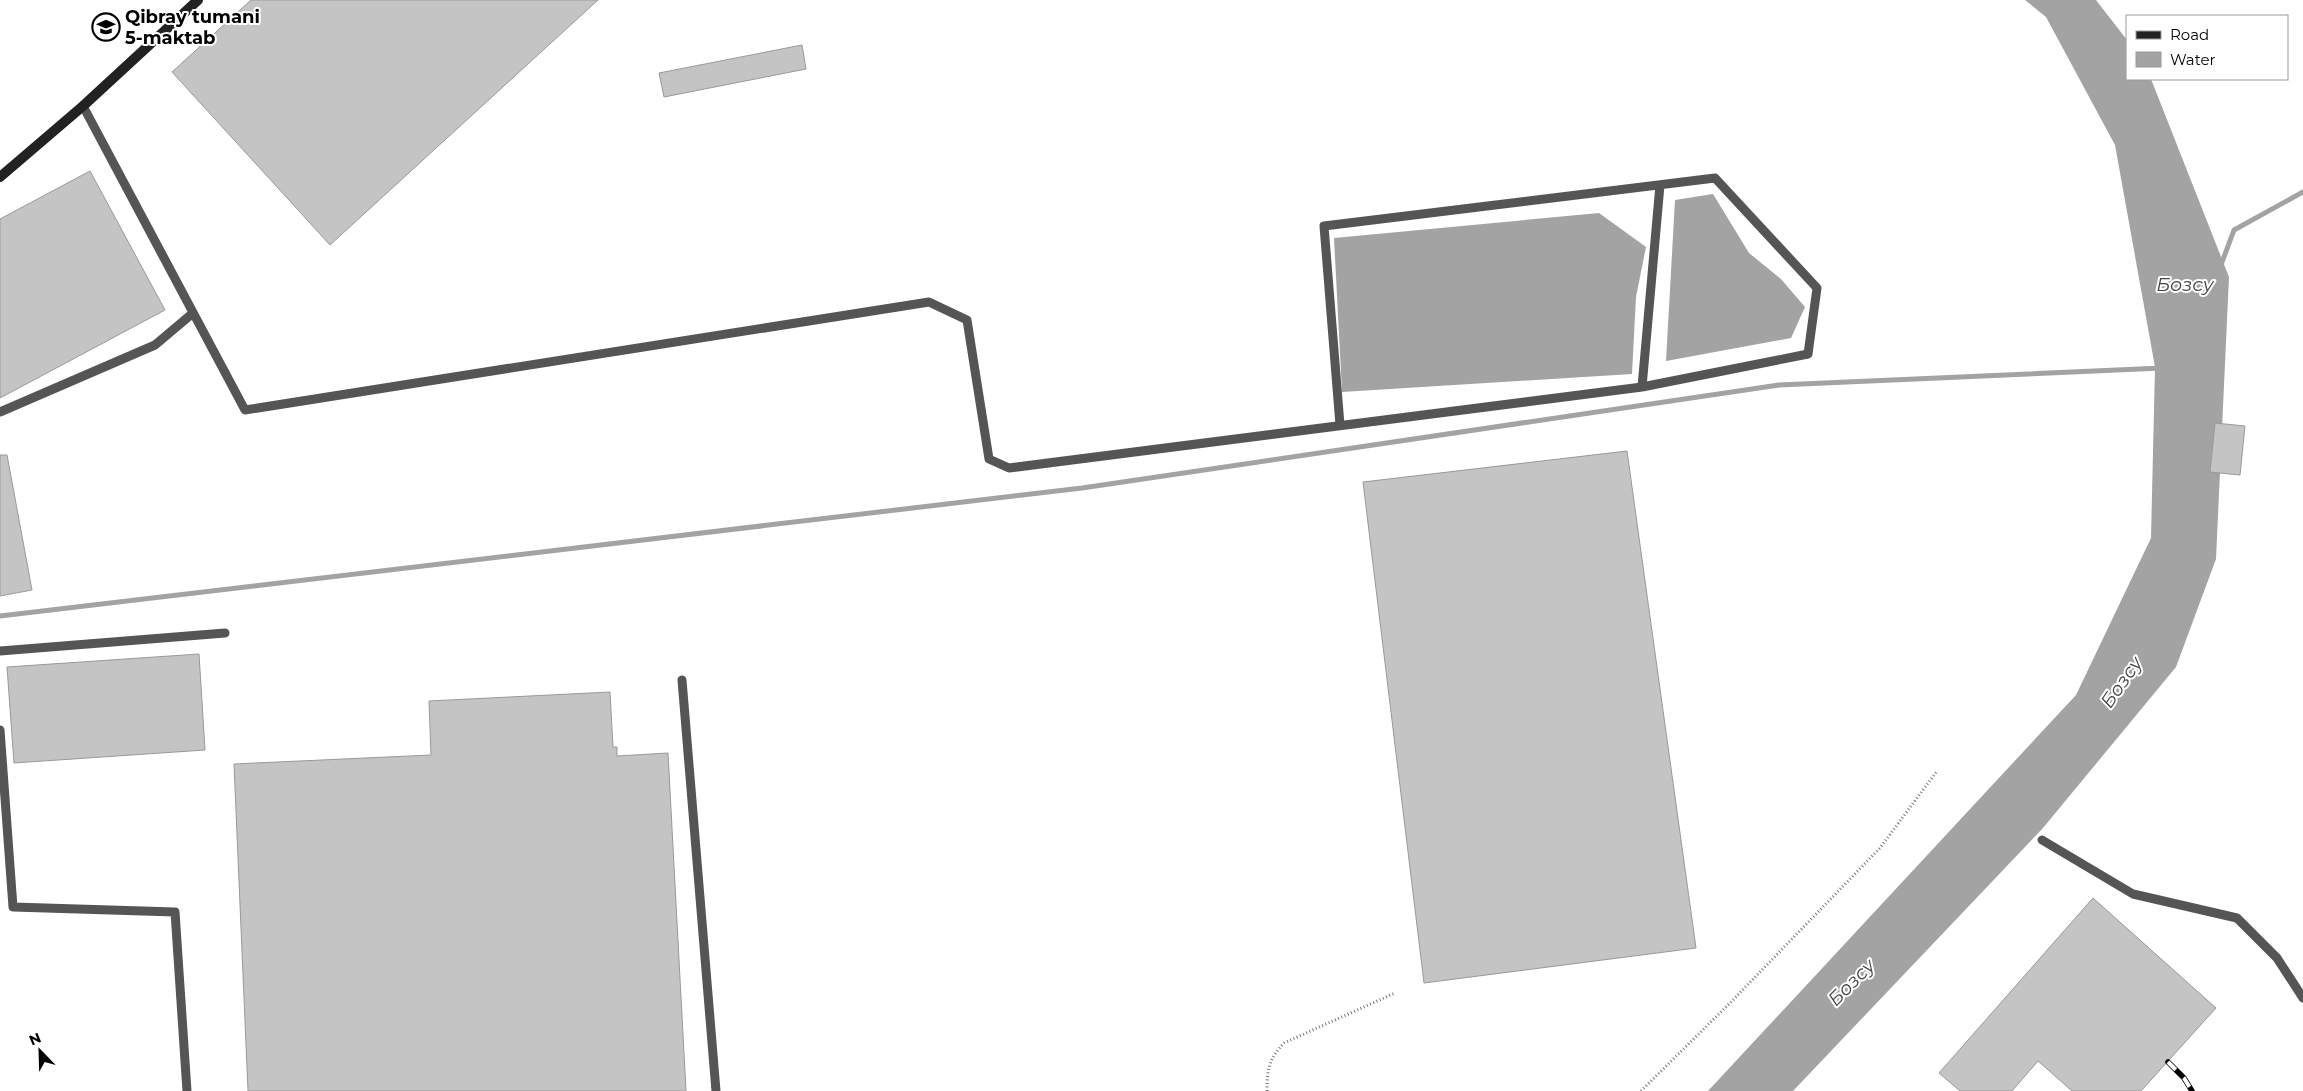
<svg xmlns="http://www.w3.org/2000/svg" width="2303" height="1091" font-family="Montserrat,sans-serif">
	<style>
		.water { fill: #a3a3a3 }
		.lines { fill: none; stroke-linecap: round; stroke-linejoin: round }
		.stream { stroke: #a3a3a3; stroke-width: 5 }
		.building { fill: #c4c4c4; stroke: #999 }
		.path { stroke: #777; stroke-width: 3; stroke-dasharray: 1 2.5; stroke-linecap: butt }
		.lane { stroke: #555; stroke-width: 9 }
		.secondary { stroke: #222; stroke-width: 10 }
		.rail-casing { stroke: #000; stroke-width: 5.5 }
		.rail { stroke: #fff; stroke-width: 4; stroke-dasharray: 11; stroke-linecap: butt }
		.labels { text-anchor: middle; stroke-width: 4; stroke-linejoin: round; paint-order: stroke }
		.poi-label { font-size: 18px; font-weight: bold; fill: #000; stroke: #fff; text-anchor: start }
		.water-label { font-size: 19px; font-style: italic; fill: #444; stroke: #fff }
	</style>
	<rect width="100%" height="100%" fill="#fff"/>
	<path class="water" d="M2025,0h71l31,40v39h24l78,198 -13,282 -40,108 -133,161 -250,263h-85l368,-396 75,-157 4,-171 -40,-222 -69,-128z
		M1713,194l36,59 32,26 24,28 -14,31 -125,23 9,-161z
		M1599,213l47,34 -10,50 -4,77 -290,18 -8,-154z"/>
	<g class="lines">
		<path class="stream" d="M2221,265l13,-35 69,-38
			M0,616l1082,-128 697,-103 383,-17"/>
	</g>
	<path class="building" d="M251,0h347l-268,245 -158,-173z
		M802,45l4,24 -142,28 -5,-24z
		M90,171l75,139 -165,88v-179z
		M2215,423l30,3 -5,49 -30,-3z
		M1627,451l69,497 -272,35 -61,-501z
		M0,455h7l25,135 -32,6z
		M199,654l6,96 -191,13 -7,-96z
		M610,692l3,55h4v9l51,-3 18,338h-438l-14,-327 197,-9 -2,-54z
		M2093,898l123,110 -75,83h-69l-34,-30 -26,30h-52l-21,-18z"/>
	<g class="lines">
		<path class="path" d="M1267,1091c0,-22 2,-32 17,-48l111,-50
			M1641,1091l90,-89 149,-154 57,-77"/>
		<path class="lane" d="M83,106l162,304 684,-108 38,18 22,139 20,9 633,-81 166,-33 9,-66 -102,-110 -391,48 16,199
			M1642,387l18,-202
			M0,412l155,-67 38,-32
			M0,651l225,-18
			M682,680l34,411
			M0,730l13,177 162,5 12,179
			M2042,840l91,54 104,24 40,40 26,40"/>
		<path class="secondary" d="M0,177l83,-71 115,-106"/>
		<g class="rail-casing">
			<path id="rail" d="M2168,1062l16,16 8,13"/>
		</g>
		<use href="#rail" class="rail"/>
	</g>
	<defs>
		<g id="school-ring" transform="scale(1.4375)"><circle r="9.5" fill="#fff" stroke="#000" stroke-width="1.5"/><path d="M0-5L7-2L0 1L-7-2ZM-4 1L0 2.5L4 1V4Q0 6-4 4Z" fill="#000"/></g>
	</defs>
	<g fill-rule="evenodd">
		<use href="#school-ring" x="106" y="27"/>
	</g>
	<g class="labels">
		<g class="poi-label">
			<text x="125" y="23">Qibray tumani<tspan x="125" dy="21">5-maktab</tspan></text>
		</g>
		<g class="water-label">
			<text x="2185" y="291">Бозсу</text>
			<text transform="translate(2121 682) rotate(-55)" y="7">Бозсу</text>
			<text transform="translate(1851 982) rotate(-45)" y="7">Бозсу</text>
		</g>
	</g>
	<rect x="2126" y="15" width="162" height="65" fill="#ffffff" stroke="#999999"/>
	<rect x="2136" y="31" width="25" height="8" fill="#222222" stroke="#999999"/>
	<text x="2170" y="40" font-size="15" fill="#000000">Road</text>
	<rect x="2136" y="52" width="25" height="15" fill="#a3a3a3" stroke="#999999"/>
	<text x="2170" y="65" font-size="15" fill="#000000">Water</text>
	<g transform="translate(40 1051) rotate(337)" stroke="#ffffff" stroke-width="4" paint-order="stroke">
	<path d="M0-4L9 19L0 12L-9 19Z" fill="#000000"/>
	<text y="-8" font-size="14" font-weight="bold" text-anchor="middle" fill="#000000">N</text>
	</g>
</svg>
